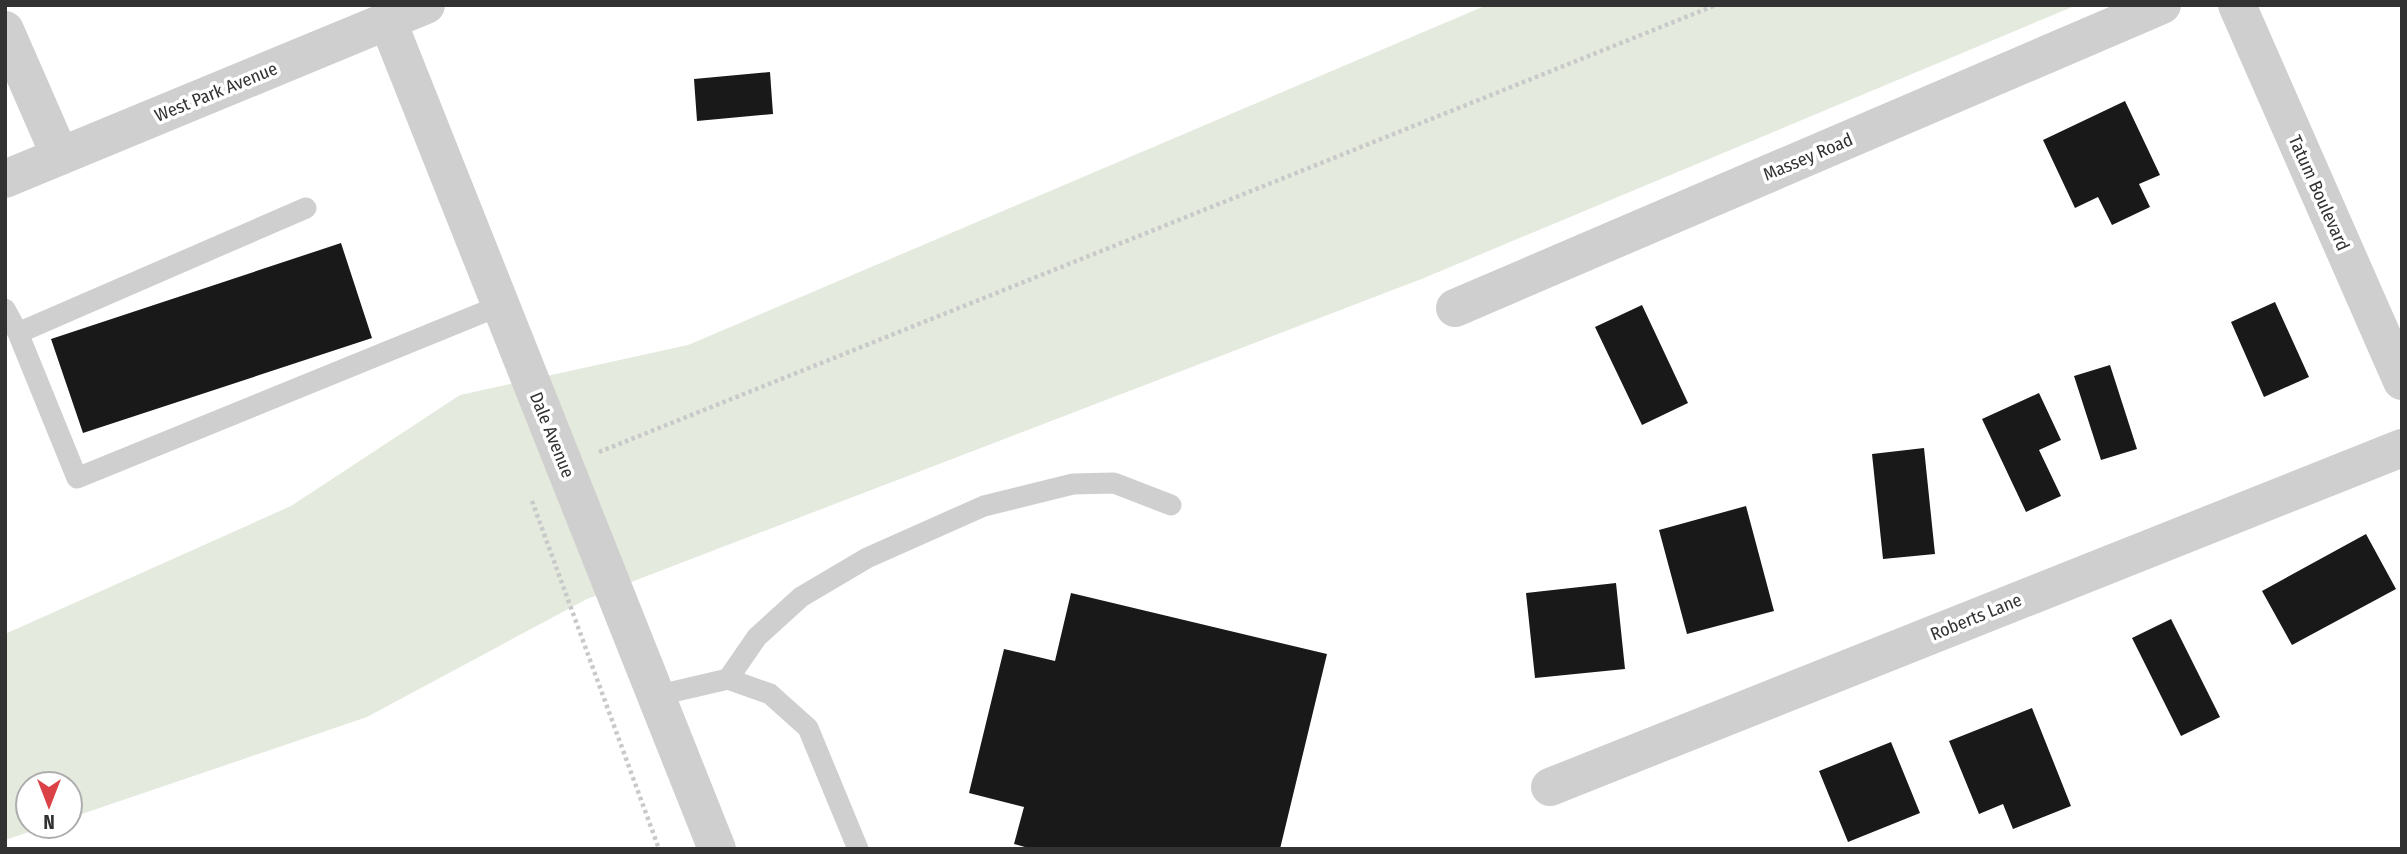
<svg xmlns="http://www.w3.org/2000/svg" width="2407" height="854" font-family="'Fira Sans Condensed',sans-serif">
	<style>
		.green { fill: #e4eade }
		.building { fill: #191919 }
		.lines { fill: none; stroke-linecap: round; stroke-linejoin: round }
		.path { stroke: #c9c9c9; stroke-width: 4.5; stroke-dasharray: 3.5 3.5; stroke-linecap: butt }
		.service { stroke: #cfcfcf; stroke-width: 21 }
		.minor { stroke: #cfcfcf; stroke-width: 38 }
		.tertiary { stroke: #cfcfcf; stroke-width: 38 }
		.labels { text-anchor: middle; stroke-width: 7; stroke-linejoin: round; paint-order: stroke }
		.street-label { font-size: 18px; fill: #323232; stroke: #fff }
	</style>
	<rect width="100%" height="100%" fill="#fff"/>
	<path class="green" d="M1487,5h590l-653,273 -837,321 -220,118 -297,101v-34h-42v42h19l-42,14v-206l286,-128 169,-111 228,-50z"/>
	<path class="building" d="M770,72l3,42 -76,7 -3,-42z
		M2125,101l35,74 -21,9 11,23 -38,18 -14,-28 -23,11 -32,-68z
		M341,243l31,95 -289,95 -32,-94z
		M2275,302l34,75 -45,20 -33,-75z
		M1642,305l46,98 -46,22 -47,-98z
		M2110,365l27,84 -36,11 -27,-84z
		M2039,393l22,47 -22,10 22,46 -35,16 -44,-93z
		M1924,448l11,106 -52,5 -11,-105z
		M1746,506l28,105 -87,23 -28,-104z
		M2366,534l30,55 -104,56 -30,-54z
		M1616,583l9,86 -90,9 -9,-85z
		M1071,593l256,61 -47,195h-248l-18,-5 10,-37 -55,-14 35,-144 51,12z
		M2171,619l49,98 -39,19 -49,-98z
		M2032,708l39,98 -58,23 -10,-25 -24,10 -30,-73z
		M1891,742l29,71 -72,29 -29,-71z"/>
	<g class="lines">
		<path class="path" d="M599,452l1117,-447
			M532,501l127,348"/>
		<path class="service" d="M5,309l13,24 288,-125
			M18,333l59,145 422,-172
			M728,679l29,-42 44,-40 66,-39 117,-52 89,-22 41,-1 57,22
			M655,696l73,-17 42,15 38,34 50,121"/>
		<path class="minor" d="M2237,5l165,376
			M388,22l329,827
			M5,30l55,126
			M1455,308l707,-303
			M1550,787l852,-339"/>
		<path class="tertiary" d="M5,179l421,-174"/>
	</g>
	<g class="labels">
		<g class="street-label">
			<text transform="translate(216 92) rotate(-22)" y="6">West Park Avenue</text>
			<text transform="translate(1808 157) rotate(-23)" y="6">Massey Road</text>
			<text transform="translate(2319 193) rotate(66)" y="6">Tatum Boulevard</text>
			<text transform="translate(552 435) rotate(68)" y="6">Dale Avenue</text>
			<text transform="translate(1976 617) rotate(-22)" y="6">Roberts Lane</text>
		</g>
	</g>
	<rect width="2407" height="854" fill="none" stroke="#323232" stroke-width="14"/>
	<g transform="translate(49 805) rotate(180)"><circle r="33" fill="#ffffff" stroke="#adadad" stroke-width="2"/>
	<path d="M0-5L12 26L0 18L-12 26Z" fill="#db4246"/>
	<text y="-10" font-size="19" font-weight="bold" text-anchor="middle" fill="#323232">N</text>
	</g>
</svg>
